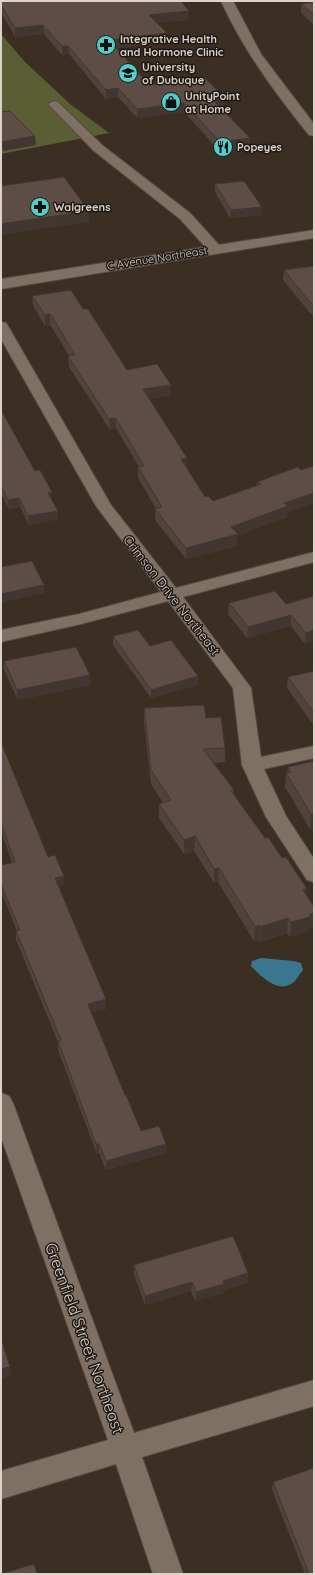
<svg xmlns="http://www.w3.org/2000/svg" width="315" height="1575" font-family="Quicksand,sans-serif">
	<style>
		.green { fill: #5b5e35 }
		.water { fill: #3a768e }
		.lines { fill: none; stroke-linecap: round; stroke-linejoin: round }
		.minor-casing { stroke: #564b41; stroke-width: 2 }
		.secondary-casing { stroke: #564b41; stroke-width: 2 }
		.minor { fill: #7e7063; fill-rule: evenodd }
		.secondary { fill: #7e7063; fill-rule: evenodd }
		.wall { fill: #51423c }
		.shaded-wall { fill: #423631 }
		.building { fill: #5e4d46; stroke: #423631 }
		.labels { text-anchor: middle; stroke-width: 3; stroke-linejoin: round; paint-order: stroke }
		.far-poi-label { font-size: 11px; font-weight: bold; fill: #dad2cb; stroke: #1e1813; text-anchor: start }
		.far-street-label { font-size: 11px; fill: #dad2cb; stroke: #1e1813 }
		.street-label { font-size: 13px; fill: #dad2cb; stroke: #1e1813 }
		.near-street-label { font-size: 16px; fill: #dad2cb; stroke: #1e1813 }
	</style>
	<rect width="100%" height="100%" fill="#3b2f24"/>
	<path class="green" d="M1,34l23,27 46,43 39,29 -108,21z"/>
	<path class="water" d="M261,958l33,3 7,2 2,7c-3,3 -6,9 -9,12 -16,13 -33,-6 -43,-16l1,-5z"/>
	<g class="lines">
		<g class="minor-casing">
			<path id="minor" d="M54,101l4,1 44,43 88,68 30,33 2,3 -2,3h-10l-30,-33 -86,-68 -44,-45 -2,-2z
				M1,322l5,1 2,3 103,179 65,83 138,-36v10l-131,35 68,91 10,69 53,-11v12l-50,11 22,47 28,43v23l-7,-2 -41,-63 -24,-52 -9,-77 -65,-87 -87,23 -80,18v-12l78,-16 82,-22 -65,-86 -95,-167z
				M1,1093l8,3 4,7 121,330 180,-53v26l-172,51 41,117h-30l-37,-110 -115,35v-28l107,-31 -107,-303z"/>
		</g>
		<g class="secondary-casing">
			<path id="secondary" d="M221,1h12l28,53 53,70v12l-5,-1c-34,-42 -65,-84 -88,-134z
				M314,230v8l-313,51v-10z"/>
		</g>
		<use href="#minor" class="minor"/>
		<use href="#secondary" class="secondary"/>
	</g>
	<path class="wall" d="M1,1l188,19 -33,2 11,20 -51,6 33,37 75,12v9h-4l30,32v9l-30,5 -36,-40 -47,6 -19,-21 -12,2 -37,-45 -7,1 -18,-21 -29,3 -14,-25z
		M314,2v23l-13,-12v-9z
		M1,112l35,33 -33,6 -2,-2z
		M215,184l47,31 -32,3 -15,-26z
		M314,266v50l-5,-4 -26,-32 1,-10z
		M32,296l51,13 44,61 44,25 -22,4 38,69 18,29 8,4 44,-15v-4l41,-15 -11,46v4l-50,19v10l-51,13 -31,-39v-11h1l-18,-31v-11h1l-23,-39 -6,2 -41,-63 -1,-11h1l-16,-27 -3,-4 -5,1 -12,-20z
		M1,410l34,61 23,40v8l-29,6 -9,-18 -11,2 -8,-15z
		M314,596l-9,48 -14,-18 -44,12 -19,-24 1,-11 57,1z
		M113,636l85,40v9l-47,13 -38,-53z
		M4,661l86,14v10l-72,15 -14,-30z
		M314,671v55l-27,-38 1,-11z
		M144,708l62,10 19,30v14l-11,1 20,27v4l72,102 3,35 -19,6 -3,-4 -27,9 -1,-2 -5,1 -36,-59 -4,1 -20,-32 -10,3 -25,-36v-14l4,-1 -12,-19 -7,-62z
		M1,742l47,115 16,19v9l-6,1 48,113v10l-15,3 34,83 16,36 25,13v9l-60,17 -7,-17 -2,1 -39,-104v-8l-42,-102v-9h1l-16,-40v-26l11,-2 -11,-32z
		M314,761v67l-4,1 -25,-42 1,-14h1l1,-6z
		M314,1056v14l-1,-2z
		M134,1265l114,18 -25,7v3l-28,8 -4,-10 -46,14 -11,-31z
		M273,1482l41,92h-9l-33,-84z"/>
	<path class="shaded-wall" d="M189,11v9l-40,3v-8z
		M43,25l1,9 -29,3v-9z
		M167,33v9l-58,7v-9z
		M62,46h6l1,8 -7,1z
		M118,88v9l-12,2v-9z
		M224,97v9l-12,2v-9z
		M184,103v9l-47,6v-9z
		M35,136l1,9 -33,6 -1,-9z
		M250,138v9l-30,5v-10z
		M262,207v8l-32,3 1,-8z
		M89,211v11l-88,13v-11z
		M50,314v11l-5,1v-11z
		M171,385v10l-28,5v-11z
		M115,418l1,10 -6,2 -1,-11z
		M187,458v11l-6,-10z
		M52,492v9l-4,-8z
		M314,493v10l-27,10v4l-50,19v10l-51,13v-11l45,-21 53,-24z
		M19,498l1,9 -11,2 -1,-9z
		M58,511v8l-29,6 -1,-9z
		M44,585v8l-43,10v-9z
		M291,615v11l-44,12 1,-11z
		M314,630v11l-9,3 1,-11z
		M90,675v10l-72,15 -1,-10z
		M198,676v9l-47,13v-8z
		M311,814h3v14l-4,1z
		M195,836l-1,15 -10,3v-14z
		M219,868l-1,14 -4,1v-14z
		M64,876v9l-9,2v-9z
		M307,889l-1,14 -3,-13z
		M314,913v14l-5,2v2l-19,6 1,-15z
		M288,918l-1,15 -27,9v-15z
		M260,925l-1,15 -5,1 1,-14z
		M106,999v10l-18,4v-9z
		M96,1144h3v9l-2,1z
		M166,1144v9l-60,17v-9z
		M248,1273v10l-25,7v3l-28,8 1,-9 27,-11z
		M192,1282l-1,9 -46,14v-9z
		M10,1367l1,9 -10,3v-10z"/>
	<path class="building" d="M1,1h180l8,10 -40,4 18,18 -58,7 40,45 55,-8 20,20 -12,2 38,39 -30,4 -36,-39 -47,6 -19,-21 -12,2 -38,-44h-6l-19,-21 -28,3 -14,-23z
		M314,2v13l-13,-11z
		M10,111l25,25 -33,6 -1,-2v-28z
		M64,177l25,34 -88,13v-38z
		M244,181l18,26 -31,3 -16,-26z
		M314,266v39l-4,-3 -26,-32z
		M71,290l12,19h5l39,61 30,-6 14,21 -28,4 44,69 -6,1 24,38 3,-1 5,5 48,-17 -4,-2 41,-15 3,3 13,-4v27l-30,10 4,3 -57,21 7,7 -52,14 -31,-39 7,-2 -24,-40 6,-1 -26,-44 -3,-4 -6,1 -41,-63 7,-1 -22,-37 -3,-4 -5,1 -13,-19z
		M1,410l34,61 5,-1 12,22 -4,1 10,18 -30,5 -9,-18 -11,2 -7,-14z
		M32,561l12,24 -43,9v-20h1l-1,-1v-6z
		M275,591l11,13 28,-8v34l-8,3 -15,-18 -43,12 -19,-24z
		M138,630l12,16 21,-6 27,36 -47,14 -38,-54z
		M76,647l14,28 -73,15 -13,-29z
		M314,671v42l-26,-36z
		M204,705l2,13 15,-1 4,31 -22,1 31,41 -3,1 34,47 3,-1 14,21 4,-1 21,32 -4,1 11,17v6l-5,2 1,2 -19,5 -3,-4 -28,9v-2l-5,2 -36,-59 -5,1 -19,-33 -11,4 -25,-36 12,-4 -20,-30 -7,-62z
		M1,742l47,115 7,-2 9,21 -9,2 51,121 -18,5 37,91h1l15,36 18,-5 7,18 -60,17 -7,-17h-3l-38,-103 3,-1 -45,-109 4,-1 -19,-46v-19l14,-3 -14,-39z
		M314,761v53h-3l-25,-41 5,-1 -3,-5z
		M233,1236l15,37 -25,8 1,3 -28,8 -4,-10 -47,14 -11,-31z
		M1,1338l9,29 -9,2z
		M314,1468v106h-5l-36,-92z
		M34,1564l3,10h-36z"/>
	<defs>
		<g id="pharmacy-disc" transform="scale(1)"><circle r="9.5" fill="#53cdca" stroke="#1e1813"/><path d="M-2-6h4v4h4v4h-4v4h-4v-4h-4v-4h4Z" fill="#111"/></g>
		<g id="school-disc" transform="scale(1)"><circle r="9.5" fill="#53cdca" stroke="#1e1813"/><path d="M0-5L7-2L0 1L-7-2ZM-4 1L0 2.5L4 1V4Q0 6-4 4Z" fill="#111"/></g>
		<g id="shop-disc" transform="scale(1)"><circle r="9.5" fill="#53cdca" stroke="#1e1813"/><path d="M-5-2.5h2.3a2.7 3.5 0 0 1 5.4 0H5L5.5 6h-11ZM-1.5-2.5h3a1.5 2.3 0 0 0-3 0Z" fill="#111"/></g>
		<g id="restaurant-disc" transform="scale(1)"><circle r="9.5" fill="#53cdca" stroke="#1e1813"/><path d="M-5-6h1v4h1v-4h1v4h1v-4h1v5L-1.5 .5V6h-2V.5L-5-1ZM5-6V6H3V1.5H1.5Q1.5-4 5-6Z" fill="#111"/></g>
	</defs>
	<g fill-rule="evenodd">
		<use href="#pharmacy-disc" x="106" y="45"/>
		<use href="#school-disc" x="128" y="73"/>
		<use href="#shop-disc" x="171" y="102"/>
		<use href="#restaurant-disc" x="223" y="147"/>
		<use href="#pharmacy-disc" x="40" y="207"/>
	</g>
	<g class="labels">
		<g class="far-poi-label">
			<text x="120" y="43">Integrative Health<tspan x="120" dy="13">and Hormone Clinic</tspan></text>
			<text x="142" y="71">University<tspan x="142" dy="13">of Dubuque</tspan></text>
			<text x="185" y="100">UnityPoint<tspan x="185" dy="13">at Home</tspan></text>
			<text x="237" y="151">Popeyes</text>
			<text x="54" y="211">Walgreens</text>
		</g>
		<g class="far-street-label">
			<text transform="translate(157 258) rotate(-9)" y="4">C Avenue Northeast</text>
		</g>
		<g class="street-label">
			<text transform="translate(172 595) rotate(52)" y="5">Crimson Drive Northeast</text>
		</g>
		<g class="near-street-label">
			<text transform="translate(85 1338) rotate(70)" y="6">Greenfield Street Northeast</text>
		</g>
	</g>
	<rect width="315" height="1575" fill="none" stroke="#dad2cb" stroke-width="4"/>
</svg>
